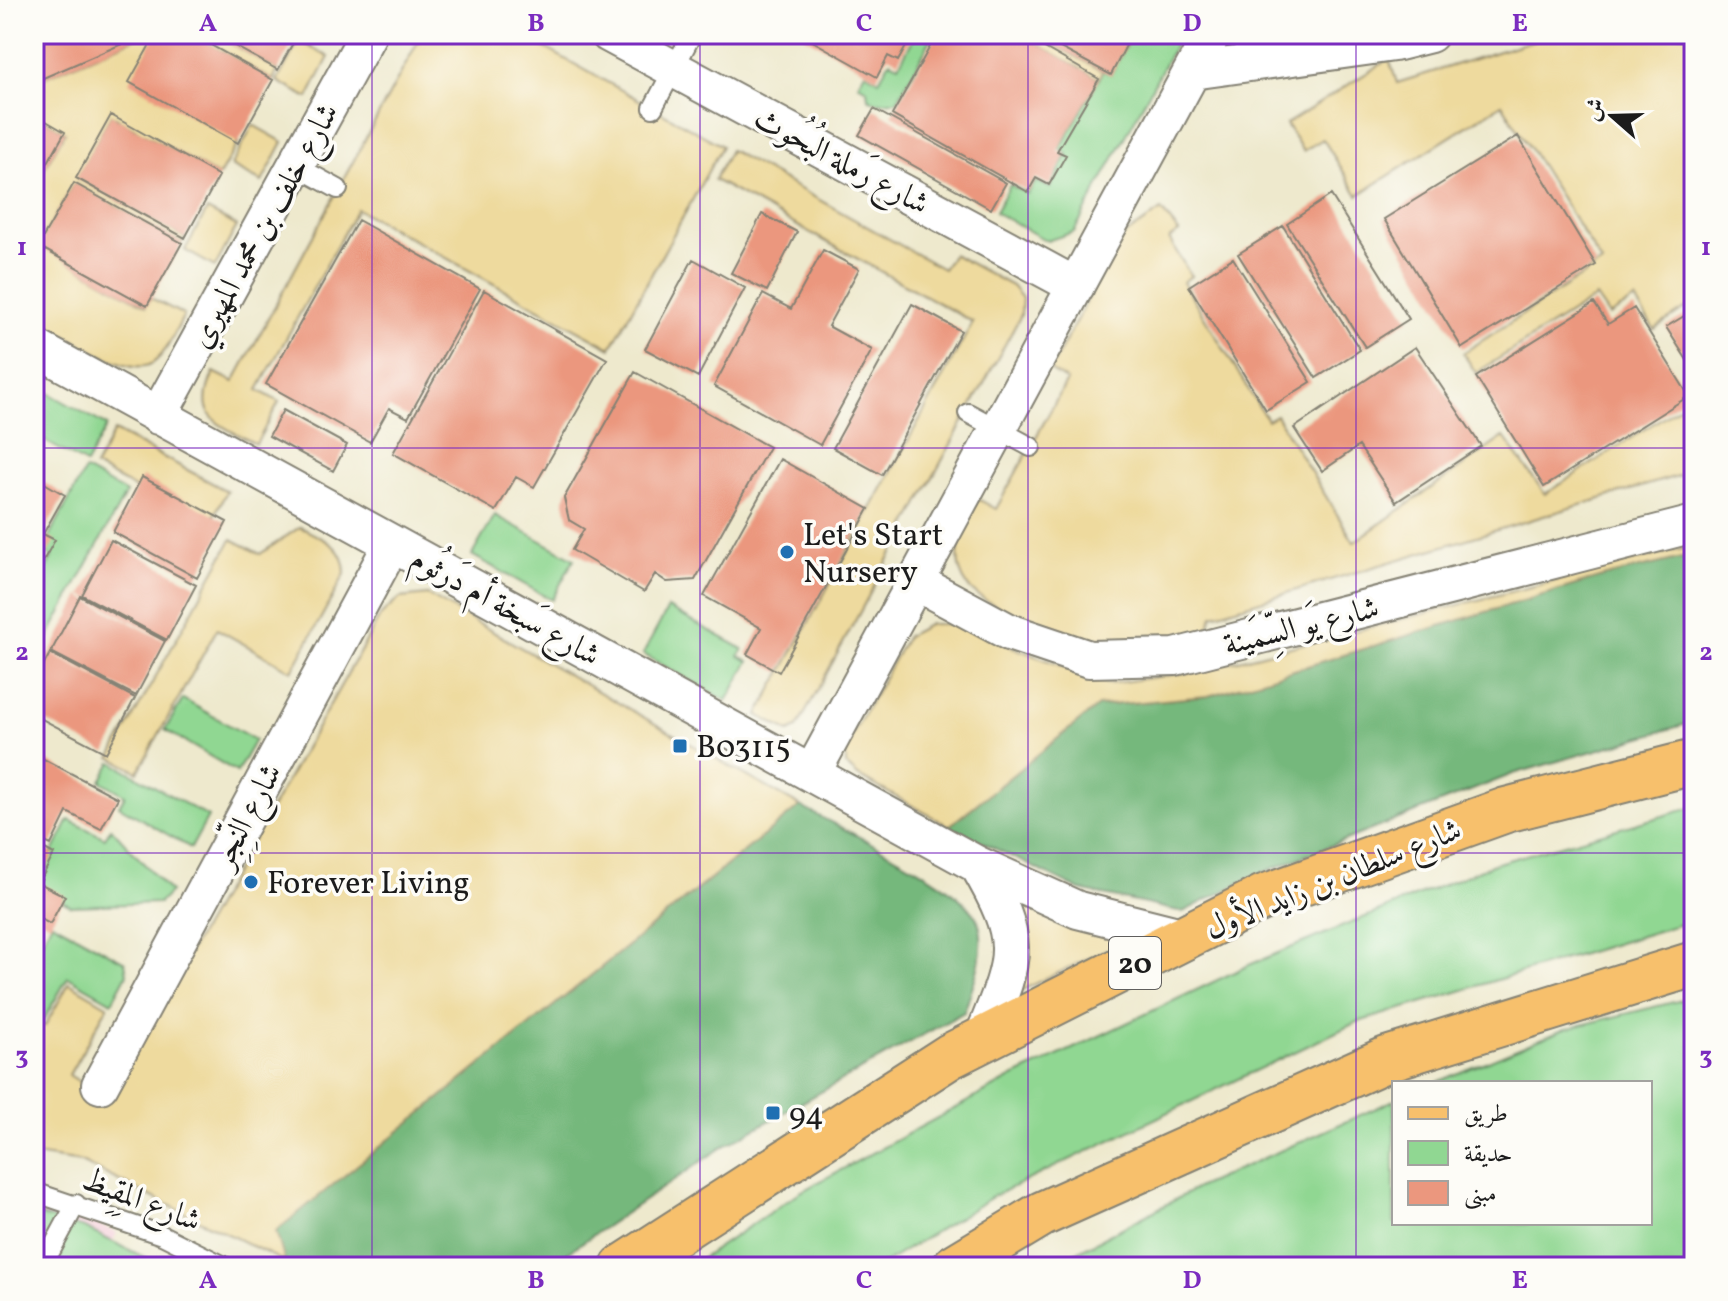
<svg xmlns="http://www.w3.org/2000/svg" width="1728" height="1301" font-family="Vollkorn,Amiri,serif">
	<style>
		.built { fill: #f5cfda }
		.green { fill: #90d792; stroke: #567a57; stroke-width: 2 }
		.forest { fill: #74b87c; stroke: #486a4c; stroke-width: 2 }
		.sand { fill: #eeda9e; stroke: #857b5d; stroke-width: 2 }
		.building { fill: #eb977e }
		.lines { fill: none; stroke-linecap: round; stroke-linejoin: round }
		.service-casing { stroke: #858274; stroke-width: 22 }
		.minor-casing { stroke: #858274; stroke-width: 40 }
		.primary-casing { stroke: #858274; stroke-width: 48 }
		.service { stroke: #fff; stroke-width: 18 }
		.minor { stroke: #fff; stroke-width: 36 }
		.primary { stroke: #f7c06c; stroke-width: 44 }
		.grid { fill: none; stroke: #7b2cbf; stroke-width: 2; stroke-opacity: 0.55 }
		.poi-dot { fill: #1f6fb2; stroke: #fdfcf7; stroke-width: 3 }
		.labels { text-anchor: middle; stroke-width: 7; stroke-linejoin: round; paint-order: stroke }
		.shield { fill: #fdfcf7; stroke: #605f5e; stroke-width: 2 }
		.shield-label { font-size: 30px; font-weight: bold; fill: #1c1c1c }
		.street-label { font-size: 32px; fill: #1c1c1c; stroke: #fdfcf7 }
		.poi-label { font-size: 32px; fill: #1c1c1c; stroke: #fdfcf7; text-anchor: start }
		.neatline { fill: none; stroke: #7b2cbf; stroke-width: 3 }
		.grid-label { font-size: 26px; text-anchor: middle; font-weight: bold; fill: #7b2cbf }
	</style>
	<rect width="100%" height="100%" fill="#fdfcf7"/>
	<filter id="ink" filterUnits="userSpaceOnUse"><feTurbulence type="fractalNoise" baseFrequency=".0125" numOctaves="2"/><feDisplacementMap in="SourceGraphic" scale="16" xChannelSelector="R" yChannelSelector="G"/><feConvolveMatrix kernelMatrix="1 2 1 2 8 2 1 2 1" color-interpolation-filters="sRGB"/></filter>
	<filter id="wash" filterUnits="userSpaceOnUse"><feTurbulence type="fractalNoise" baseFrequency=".006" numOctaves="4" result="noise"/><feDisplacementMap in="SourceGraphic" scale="32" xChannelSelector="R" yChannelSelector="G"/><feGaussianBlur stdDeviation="1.8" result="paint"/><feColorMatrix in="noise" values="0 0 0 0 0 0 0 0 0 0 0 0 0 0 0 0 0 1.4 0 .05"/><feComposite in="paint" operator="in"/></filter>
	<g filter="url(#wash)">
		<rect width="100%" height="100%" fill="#eee9cd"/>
		<path class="built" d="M34,1196l83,37 -16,34h-67z"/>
		<path class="green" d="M916,34h18l-37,67 -20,1 -9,-4 -1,-9 -9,-5 7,-12 14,8 11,-19 9,4z
			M1132,34h49l-107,198 -27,9 -52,-29 15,-27 18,9 8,-13 14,7 18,-34 -8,-5 43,-78 8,3z
			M45,391l62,35 -21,38 -52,-29v-25z
			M85,470l41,23 -92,170v-72l18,-34 -10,-7z
			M495,515l79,44 -22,41 -80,-45z
			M668,608l75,41 -4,7 10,5 -22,40 -84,-47z
			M183,699l72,41 -18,32 -72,-42z
			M112,762l96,55 -17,31 -72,-42 6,-11 -24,-14z
			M1694,807v113l-339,103 -361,173 -116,71h-189l111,-75 213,-115 236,-112 245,-101z
			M69,820l36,18 6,-10 59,64 -11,11 -88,3 -36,-19z
			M52,922l73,40 2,12 -15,28 -44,-25 -25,44 -9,-4v-80l8,4z
			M1694,997v270h-645l150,-80 195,-87v123h256v-140h-215l130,-54z
			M34,1214l50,14 81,39h-131z"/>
		<path class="forest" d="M1694,555v167l-181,52 -259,102 -71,36 -103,-22 -131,-64 149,-120 110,-10 394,-119z
			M800,806c41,23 156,75 176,111 14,26 -3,70 -12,95l-240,134 -178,121h-250l-11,-5 -10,-31z"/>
		<path class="sand" d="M145,34h11l82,109 -19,33 -108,-61 -34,63 108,60 -3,5 -108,-60 -35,62 107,61 5,-8 33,17c-8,15 -17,38 -31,48 -24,17 -96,-34 -119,-47v-129l31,-55 -31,-18v-32z
			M191,34h22l65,36 -5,10z
			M422,34h98l202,112 -111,202 -254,-139 -99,181 21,12 -23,42c-37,-20 -64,-25 -42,-72l20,10z
			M1020,34h14l69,37 -4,8z
			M1248,34h113l-102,10z
			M1554,34h140v269l-40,26 -19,-29 -26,16 -13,-19 -120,76 -13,-20 139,-90 -100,-159 -144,91 -35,-56 -20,12 -17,-27 103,-65 8,24z
			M299,41l30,16 -21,41 -31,-17z
			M253,125l30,17 -21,40 -31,-16z
			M730,150l213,119 10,-15 59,32 10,12 -1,17 -224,413 -8,4 -31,-17 215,-393 -259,-142z
			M207,210l30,16 -22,41 -30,-17z
			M1161,210l18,22 -10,7 22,37 -8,6 84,138 9,-5 78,127 150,-105 41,57 149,-97v74l-481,144 -5,14c-66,23 -137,14 -198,-17 -13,-6 -33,-14 -42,-26 -21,-27 -4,-63 10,-87l18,10 71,-128 -17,-11 70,-131z
			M114,431l113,60 -19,36 -113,-60z
			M300,527c23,12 45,18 45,47l-53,97 -75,-42 -79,143 -27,-15 121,-218 28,15z
			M1694,546v9l-92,22 -394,119 -110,10 -149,120 -91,-50 -12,-11v-19l61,-110 23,-12h23l155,60 83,-12z
			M428,595l372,211 -524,425 9,31 -204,-100 -47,-7v-134l11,5 24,-43 39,23 -39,69 37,23 275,-483 19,-17z
			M1002,889l123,52 -109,52z"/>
		<g id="blocks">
			<path class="building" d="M34,34h111l-111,48z
				M156,34h35l82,46 -35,63 -109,-61z
				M213,34h85l-20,36z
				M800,34h113l-15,27 -10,-5 -11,21z
				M937,34h83l79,45 -42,72 9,4 -17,30 -13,-7 -8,14 -136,-77z
				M1034,34h98l-21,41z
				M874,109l132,74 -15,26 -132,-74z
				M34,114l31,18 -31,55z
				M111,115l108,61 -34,62 -109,-60z
				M1518,136l78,129 -134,83 -78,-129z
				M74,183l108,60 -35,63 -109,-60z
				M1331,195l78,124 -44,28 -78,-123z
				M762,214l35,18 -30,59 -36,-18z
				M358,220l122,69 -72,129 -19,-10 -19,34 -104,-58z
				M1283,226l77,124 -44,28 -78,-124z
				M823,250l36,19 -31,57 44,24 -52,95 -106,-59 49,-92 28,15z
				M1233,258l78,124 -45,28 -77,-124z
				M693,259l52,29 -47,89 -53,-28z
				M484,290l123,69 -73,128 -18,-10 -20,34 -103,-58z
				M1594,303l14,21 26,-16 55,88 -145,91 -68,-110z
				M912,304l49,27 -79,144 -49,-27z
				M1694,310v61l-28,-44z
				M1415,347l66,99 -85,56 -37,-56 -37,25 -28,-43z
				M635,372l134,75 -74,133 -28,2 -12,-8 -11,18 -72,-42 12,-21 -15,-9 -5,-22z
				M283,410l64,35 -14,26 -64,-35z
				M780,459l89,50 -90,163 -32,-18 14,-26 -57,-32z
				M34,477l31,18 -22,39 12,6 -21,37z
				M142,477l85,45 -30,56 -84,-46z
				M111,540l85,45 -29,55 -85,-45z
				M80,596l85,45 -29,55 -85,-44z
				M50,653l85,45 -29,55 -72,-38v-31z
				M34,754l84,44 -17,31 -34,-17 -16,33 -17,-8z
				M34,843l20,11 -15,29 26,13 -15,28 -16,-8z"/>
		</g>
	</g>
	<g filter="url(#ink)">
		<use href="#blocks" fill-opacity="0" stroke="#858274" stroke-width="2"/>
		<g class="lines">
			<g class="service-casing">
				<path id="service" d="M653,108l39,-74
					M296,166l42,23
					M968,413l63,34
					M34,1192l128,43 64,32
					M42,1267l34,-63"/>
			</g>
			<g class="minor-casing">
				<path id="minor" d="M609,34l467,252
					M1192,71l202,-28 36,-9
					M34,347l944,518 100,45 107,27
					M158,416l210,-382
					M916,582l93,50 80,27 86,-2 519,-133
					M812,773l400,-739
					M978,865c47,80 37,93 4,175
					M100,1085l292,-541"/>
			</g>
			<g class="primary-casing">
				<path id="primary" d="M623,1267l327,-211 314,-159 242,-87 188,-48
					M954,1267l88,-53 345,-155 307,-95"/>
			</g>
			<use href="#service" class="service"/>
			<use href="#minor" class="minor"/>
			<use href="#primary" class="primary"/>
		</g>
	</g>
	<path class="grid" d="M372,34v1233M700,34v1233M1028,34v1233M1356,34v1233M34,448h1660M34,853h1660"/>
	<g class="poi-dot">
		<circle cx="787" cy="552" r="8"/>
		<rect x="672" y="738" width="16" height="16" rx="4"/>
		<circle cx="251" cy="882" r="8"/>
		<rect x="765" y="1105" width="16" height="16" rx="4"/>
	</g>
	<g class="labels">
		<rect class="shield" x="1109" y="937" width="52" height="52" rx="6"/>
		<g class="shield-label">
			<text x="1135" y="973">20</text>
		</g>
		<g class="street-label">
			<text transform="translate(842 160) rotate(28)" y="11">شارع رَملة البُحُوث</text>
			<text transform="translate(263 225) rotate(-61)" y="11">شارع خلف بن محمد المهيري</text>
			<text transform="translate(506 606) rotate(29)" y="11">شارع سَبخة أم دَرثُوم</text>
			<text transform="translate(1301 625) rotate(-14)" y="11">شارع يَو السِّمَينة</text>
			<text transform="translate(246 815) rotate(-62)" y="11">شارع النِّجِر</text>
			<text transform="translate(1333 878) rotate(-22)" y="11">شارع سلطان بن زايد الأول</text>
			<text transform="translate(142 1199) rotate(21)" y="11">شارع المِقِيظ</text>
		</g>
		<g class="poi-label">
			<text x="803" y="545">Let's Start<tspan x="803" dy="37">Nursery</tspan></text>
			<text x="696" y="757">B03115</text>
			<text x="267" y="893">Forever Living</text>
			<text x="789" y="1124">94</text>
		</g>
	</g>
	<rect width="1728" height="1301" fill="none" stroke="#fdfcf7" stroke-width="88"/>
	<rect x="1392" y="1081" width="260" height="144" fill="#fdfcf7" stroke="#a3a29f" stroke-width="2"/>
	<rect x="1408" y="1107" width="40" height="12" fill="#f7c06c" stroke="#a3a29f" stroke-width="2"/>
	<text x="1464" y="1121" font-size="24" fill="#1c1c1c">طريق</text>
	<rect x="1408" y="1141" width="40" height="24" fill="#90d792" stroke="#a3a29f" stroke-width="2"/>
	<text x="1464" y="1161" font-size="24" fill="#1c1c1c">حديقة</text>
	<rect x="1408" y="1181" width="40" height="24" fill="#eb977e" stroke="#a3a29f" stroke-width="2"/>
	<text x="1464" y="1201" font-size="24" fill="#1c1c1c">مبنى</text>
	<g transform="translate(1612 116) rotate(290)" stroke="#fdfcf7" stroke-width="6" paint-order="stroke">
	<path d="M0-6L14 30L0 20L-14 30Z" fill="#1c1c1c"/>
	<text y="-12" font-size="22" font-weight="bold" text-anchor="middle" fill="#1c1c1c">ش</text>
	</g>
	<rect x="44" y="44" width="1640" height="1213" class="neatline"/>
	<g class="grid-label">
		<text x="208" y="31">A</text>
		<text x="536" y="31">B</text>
		<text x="864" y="31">C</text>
		<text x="1192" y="31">D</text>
		<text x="1520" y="31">E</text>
		<text x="22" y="255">1</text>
		<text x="1706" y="255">1</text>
		<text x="22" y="660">2</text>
		<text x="1706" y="660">2</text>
		<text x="22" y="1064">3</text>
		<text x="1706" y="1064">3</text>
		<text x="208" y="1288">A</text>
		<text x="536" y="1288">B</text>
		<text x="864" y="1288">C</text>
		<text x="1192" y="1288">D</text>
		<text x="1520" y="1288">E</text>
	</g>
</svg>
